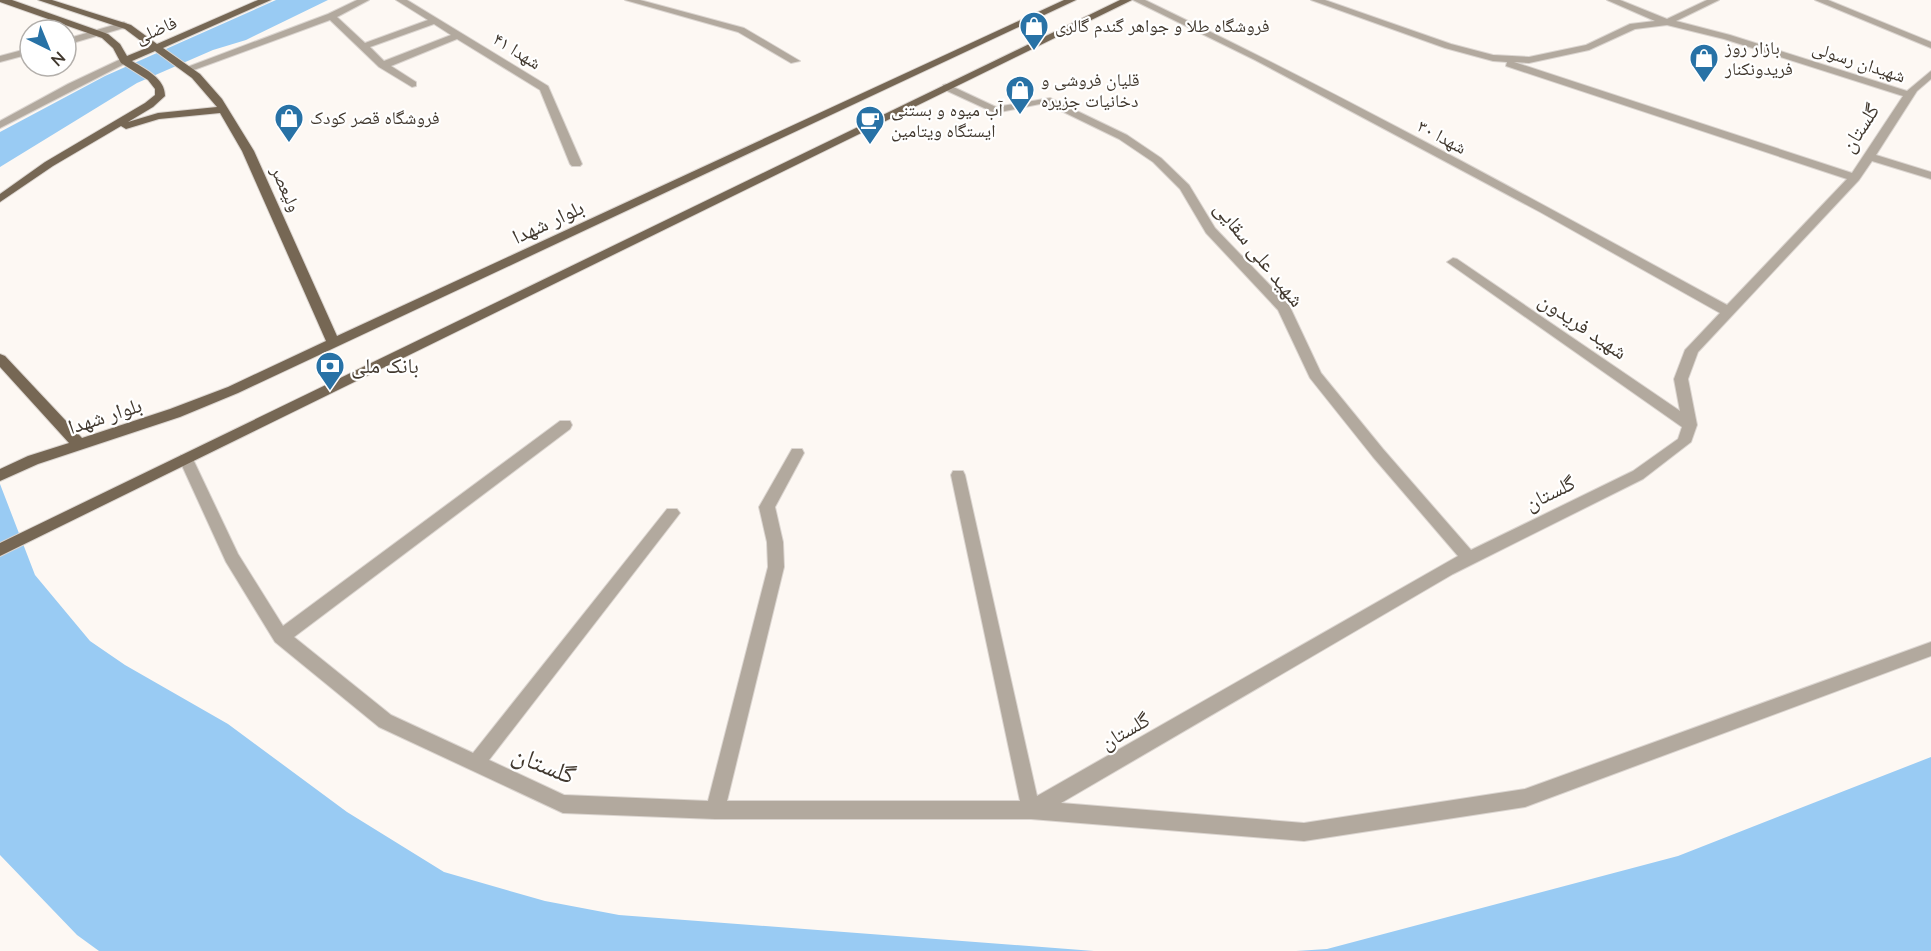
<svg xmlns="http://www.w3.org/2000/svg" width="1931" height="951" font-family="Lato,'Noto Naskh Arabic',sans-serif">
	<style>
		.water { fill: #99cbf3 }
		.lines { fill: none; stroke-linecap: round; stroke-linejoin: round }
		.minor-casing { stroke: #dbd5d0; stroke-width: 2 }
		.major-casing { stroke: #dbd5d0; stroke-width: 2 }
		.minor { fill: #b2a99e; fill-rule: evenodd }
		.major { fill: #766754; fill-rule: evenodd }
		.labels { text-anchor: middle; stroke-width: 4.5; stroke-linejoin: round; paint-order: stroke }
		.far-poi-label { font-size: 18px; fill: #41382e; stroke: #fff; text-anchor: start }
		.far-street-label { font-size: 18px; fill: #41382e; stroke: #fff }
		.street-label { font-size: 21px; fill: #41382e; stroke: #fff }
		.poi-label { font-size: 21px; fill: #41382e; stroke: #fff; text-anchor: start }
		.near-street-label { font-size: 26px; fill: #41382e; stroke: #fff }
	</style>
	<rect width="100%" height="100%" fill="#fdf8f3"/>
	<path class="water" d="M276,0h52l-82,40 -33,10 -76,33 -137,84v-35l105,-56z
		M0,484l35,91 55,66 35,24 103,59 119,88 97,60 101,29 74,14 475,36h-995l-22,-16 -77,-80z
		M1931,757v194h-635l31,-2 351,-93z"/>
	<g class="lines">
		<g class="minor-casing">
			<path id="minor" d="M357,0h12l-32,17 28,26 63,-23 -32,-20h11l141,86 34,78 -2,2h-8l-2,-2 -30,-74 -83,-51 -66,27 25,16v4l-4,1 -33,-20 -49,-47 -139,51 -9,-2 146,-55zM434,24l17,11 -67,26 -14,-14z
				M625,0h15l104,28 56,33 -9,2 -53,-31z
				M1133,0h12c198,95 390,200 582,305l120,-126 -341,-113 1,-4 -14,-1 -48,-13 -134,-48h14l126,44 42,11 36,2 57,-12 44,-21 25,-3 -48,-21h13l47,19 40,-19h12l-43,21 54,14 177,56 24,-20v8l-14,12 -41,64 55,17v7l-59,-18 -13,19 -161,172 -10,27 9,46 -6,17 -48,37 -190,95 -392,229 243,20 221,-34 406,-147v14l-406,151 -221,34 -273,-22h-316l-152,-6 -184,-86 -104,-85 -49,-80 -47,-103 2,-4h10l47,99 45,72 277,-205h10l2,4 -2,4 -276,208 97,78 82,38 194,-244h10l3,4 -3,4 -188,243 75,35 144,6 60,-234 -1,-25 -8,-35 33,-58h10l2,4 -29,54 8,35 1,25 -57,234h293l-69,-326 2,-4h10l2,4 72,321 421,-240 -85,-99 -63,-79 -32,-68 -72,-77 -26,-44 -27,-27 -34,-23 -74,-36 -50,10 -52,-24v-4l4,-1 49,23 54,-9 77,37 34,23 28,27 26,43 74,77 32,68 62,76 88,101 162,-79 45,-32 4,-12 -235,-165 6,-4 4,1 223,152 -6,-32 11,-29 35,-37 -180,-101 -285,-152zM1667,25l57,14 179,57 -51,77 -338,-111 15,1 60,-13 46,-21z
				M1815,0h13l103,42v6z
				M124,22l5,3 -2,2 -61,18v-6z
				M30,48v6l-30,8v-6z
				M121,59l9,2 -130,67v-7l68,-37z"/>
		</g>
		<g class="major-casing">
			<path id="major" d="M0,0h12l96,34 12,10 7,12 22,-9 -24,-18 -87,-29h14l79,25 26,19 101,-44h13l-108,48 37,26 22,25 32,52 83,185 727,-336h12l-838,393 -58,24 -142,47 -38,17v-12l28,-13 41,-13 -69,-76v-13l5,2 77,82 88,-29 58,-22 98,-46 -84,-190 -22,-38 -61,6 -33,10 -5,-3 -68,40 -53,36v-8l45,-32 100,-59 10,-8v-6l-7,-9 -27,-17 -8,-15 -11,-10 -102,-36zM155,51l37,27 25,29 -59,6 -30,9 25,-15 12,-11c0,-18 -19,-26 -33,-35z
				M1120,0h12l-1132,556v-13z"/>
		</g>
		<use href="#minor" class="minor"/>
		<use href="#major" class="major"/>
	</g>
	<defs>
		<g id="shop-pin" transform="scale(1.5)"><path d="M0 17L-7.5 6A9.5 9.5 0 1 1 7.5 6Z" fill="#2872a6" stroke="#fff"/><path d="M-5-2.5h2.3a2.7 3.5 0 0 1 5.4 0H5L5.5 6h-11ZM-1.5-2.5h3a1.5 2.3 0 0 0-3 0Z" fill="#fff"/></g>
		<g id="cafe-pin" transform="scale(1.5)"><path d="M0 17L-7.5 6A9.5 9.5 0 1 1 7.5 6Z" fill="#2872a6" stroke="#fff"/><path d="M-5.5-4.5H6V0H3Q3 3.5 0 3.5H-2.5Q-5.5 3.5-5.5 0ZM3-3.2v2h1.7v-2ZM-6 4.5H4V6H-6Z" fill="#fff"/></g>
		<g id="bank-pin" transform="scale(1.5)"><path d="M0 17L-7.5 6A9.5 9.5 0 1 1 7.5 6Z" fill="#2872a6" stroke="#fff"/><path d="M-6-4H6V4H-6ZM0-2.3a2.3 2.3 0 1 0 0 4.6a2.3 2.3 0 1 0 0-4.6Z" fill="#fff"/></g>
	</defs>
	<g fill-rule="evenodd">
		<use href="#shop-pin" x="1034" y="26"/>
		<use href="#shop-pin" x="1704" y="58"/>
		<use href="#shop-pin" x="1020" y="90"/>
		<use href="#shop-pin" x="289" y="118"/>
		<use href="#cafe-pin" x="870" y="120"/>
		<use href="#bank-pin" x="330" y="366"/>
	</g>
	<g class="labels">
		<g class="far-poi-label">
			<text x="1055" y="32">فروشگاه طلا و جواهر گندم گالری</text>
			<text x="1725" y="54">بازار روز<tspan x="1725" dy="21">فریدونکنار</tspan></text>
			<text x="1041" y="86">قلیان فروشی و<tspan x="1041" dy="21">دخانیات جزیره</tspan></text>
			<text x="891" y="116">آب میوه و بستنی<tspan x="891" dy="21">ایستگاه ویتامین</tspan></text>
			<text x="310" y="124">فروشگاه قصر کودک</text>
		</g>
		<g class="far-street-label">
			<text transform="translate(156 30) rotate(-23)" y="6">فاضلی</text>
			<text transform="translate(517 51) rotate(32)" y="6">شهدا ۴۱</text>
			<text transform="translate(1859 62) rotate(18)" y="6">شهیدان رسولی</text>
			<text transform="translate(1442 137) rotate(28)" y="6">شهدا ۳۰</text>
			<text transform="translate(286 189) rotate(66)" y="6">ولیعصر</text>
		</g>
		<g class="street-label">
			<text transform="translate(1860 128) rotate(-57)" y="7">گلستان</text>
			<text transform="translate(548 222) rotate(-25)" y="7">بلوار شهدا</text>
			<text transform="translate(1259 254) rotate(51)" y="7">شهید علی سقایی</text>
			<text transform="translate(1583 326) rotate(34)" y="7">شهید فریدون</text>
			<text transform="translate(105 416) rotate(-18)" y="7">بلوار شهدا</text>
			<text transform="translate(1550 493) rotate(-26)" y="7">گلستان</text>
			<text transform="translate(1125 731) rotate(-30)" y="7">گلستان</text>
		</g>
		<g class="poi-label">
			<text x="351" y="373">بانک ملی</text>
		</g>
		<g class="near-street-label">
			<text transform="translate(544 764) rotate(22)" y="9">گلستان</text>
		</g>
	</g>
	<g transform="translate(48 48) rotate(137)"><circle r="28" fill="#ffffff" stroke="#b3afab" stroke-width="1.5"/>
	<path d="M0-4.5L10 22L0 15L-10 22Z" fill="#2872a6"/>
	<text y="-9" font-size="16" font-weight="bold" text-anchor="middle" fill="#41382e">N</text>
	</g>
</svg>
